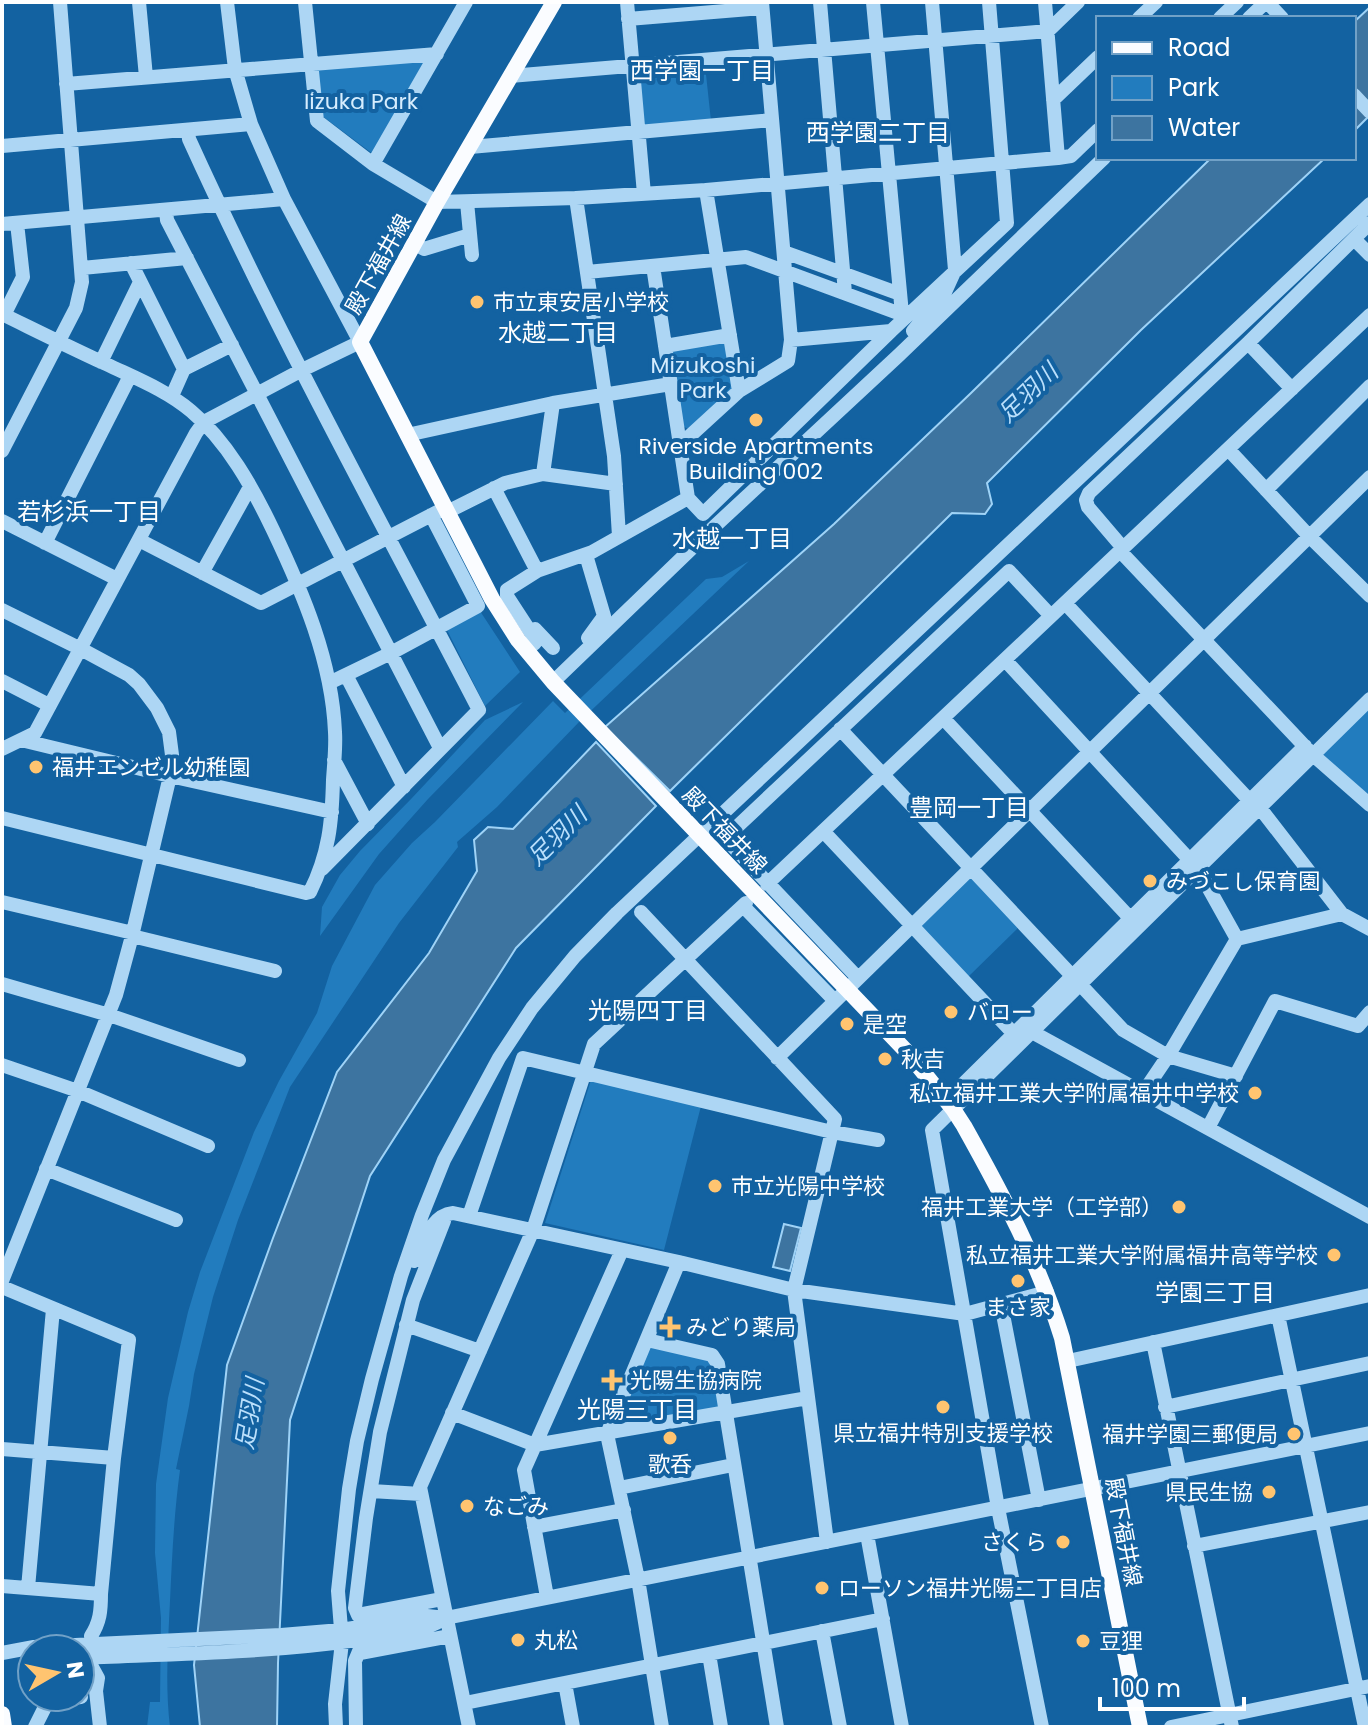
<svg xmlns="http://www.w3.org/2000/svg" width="1372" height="1729" font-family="Poppins,'Noto Sans JP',sans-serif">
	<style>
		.green { fill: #227cbe }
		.water { fill: #3d74a0; stroke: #9fd3f7; stroke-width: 2 }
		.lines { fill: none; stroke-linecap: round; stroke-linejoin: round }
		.minor { stroke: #add6f4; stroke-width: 14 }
		.major { stroke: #fafcff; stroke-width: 16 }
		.poi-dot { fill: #ffc470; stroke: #1362a1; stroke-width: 3 }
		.labels { text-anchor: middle; stroke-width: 8; stroke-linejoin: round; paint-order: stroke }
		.park-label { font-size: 22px; fill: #d6edfe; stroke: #1362a1 }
		.street-label { font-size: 22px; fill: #fff; stroke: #1362a1 }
		.poi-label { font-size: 22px; fill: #fff; stroke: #1362a1; text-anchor: start }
		.neighbourhood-label { font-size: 24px; fill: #fff; stroke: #1362a1 }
		.water-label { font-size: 24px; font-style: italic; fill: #badffb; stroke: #1362a1 }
	</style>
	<rect width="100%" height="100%" fill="#1362a1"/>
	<path class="green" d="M425,60l-52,94 -52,-39 -5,-45z
		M705,65l6,56 -69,4 -5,-55z
		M725,340l8,49 -45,40 -7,-4 -12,-77z
		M749,561l-170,161 -82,85 -40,35 1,5 -59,76 -109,164 -52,133 -25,77 -19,77 -5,32 -13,63 4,1c-6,44 -8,87 -10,131 -2,42 -5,85 0,126h-23l3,-25h10l1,-84 -6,-65 1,-69 12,-86 20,-86 12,-40 54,-140 25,-51 38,-68 15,-47 43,-81 37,-42 23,-21 118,-121 12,12 141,-134 16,-2z
		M480,611l40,61 -35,34 -39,-78z
		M1370,699v102l-53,-49z
		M523,702l-95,97 -49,55 -59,82 2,-29 18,-32 20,-24 52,-53 73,-78z
		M970,877l4,1 43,46v5l-48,47 -5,1 -43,-51z
		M591,1080l110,26 -37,144 -119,-27z
		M652,1346l56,13 5,6 6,43 -102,16 31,-76z"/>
	<path class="water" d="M1370,7v108l-16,16v-109z
		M1211,158h114l-184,172 -154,153 5,21 -7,10 -33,-1 -282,278 -65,-64 229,-203 137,-131z
		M596,742l60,64 -140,142 -146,228 -80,244 -12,243 -1,64h-77l-6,-62 33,-300 46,-127 64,-166 92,-119 48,-82 -3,-31 14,-13 25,2z
		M784,1224l17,4 -11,43 -17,-4z"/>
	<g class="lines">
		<path class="minor" d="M139,2l7,75
			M305,2l12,119 56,43 64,38 139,-4 130,-8 352,-32 13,-2 27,-26
			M627,2l17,192
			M762,2l29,338 100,-9 116,-108 -18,-221
			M820,2l25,291
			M873,2l29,312
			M1045,2l13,156
			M1267,2l15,16
			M1139,18l17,-16
			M1220,18l17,-16
			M1249,18l17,-16
			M628,19l134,-11
			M510,76l538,-45 30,-29
			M66,84l371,-30
			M1354,95l16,17
			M1053,100l45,-43
			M188,130l1,9c88,194 192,382 290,571l-157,159
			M2,146l249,-22
			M470,147l302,-27
			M373,164l93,-162
			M706,190l33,201
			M576,198l38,258 5,80
			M467,202l5,53
			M166,210l1,10 273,528
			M2,224l282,-25
			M1354,239l16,16
			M415,244l9,5 46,-14
			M784,252l116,42
			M131,263l53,106
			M653,266l35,232 15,16 188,-183
			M82,268l105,-10
			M587,272l159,-15 160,59
			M2,314c35,17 69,34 104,50 29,14 60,26 85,47 36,30 62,77 82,119 30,63 59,131 62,202 1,16 -1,32 -2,48 -1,42 -4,74 -23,112l-4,1 -304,-75
			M4,315l19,-38 -6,-54
			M913,331l32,-39 10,-22 -23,-268
			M1248,343l44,46
			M665,346l65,-11
			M101,362l39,-80
			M172,396l12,-27 48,-24
			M407,435l146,-32 118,-19
			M680,445l59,-54 49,-30 3,-21
			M1228,449l81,87 61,60
			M2,451l74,-143 6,-26 -22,-280
			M543,474l10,-71
			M494,488l43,83
			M1266,490l104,-104
			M447,512l58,-29 38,-9 73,10
			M2,521l115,58
			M139,540l122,63 184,-95
			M45,543l85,-167
			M1123,548l-35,-41 -2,-7 3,-7 159,-150 122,-120
			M1120,551l193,204 57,50
			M586,555l18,61 -16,22
			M202,573l48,-86
			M1065,603l185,198
			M2,610l77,38 50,27 10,9 18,24 12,24 3,23 -2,21 -38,160 -16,59 -114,286
			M535,629l18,19
			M526,650l9,-7v-4l-28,-43v-6l30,-19 55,-19 96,-54
			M1005,660l193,209 39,70
			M346,675l58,112
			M2,681l47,24
			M553,682l162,-156 184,-171 205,-197
			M329,683l62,-30 87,-47 -47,-91
			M943,718l187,200
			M840,729l283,301 45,26 68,20
			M21,740l149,36 162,36
			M2,749l33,-16 161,-300 8,-11 98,-52 58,-28 -76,-143 -33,-75 -16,-55 -8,-67
			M334,760l34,64
			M1260,808l82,106 28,15
			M823,831l191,203
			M767,884l603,-569
			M2,902l131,31
			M743,906l92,95
			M641,912l194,207 -41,171 33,252
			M132,936l143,35
			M858,978l-133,-140 284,-267 42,45
			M2,984l107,31 130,45
			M1032,1032l338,185
			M777,1058l593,-581
			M2,1065l76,26 130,55
			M1143,1093l25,-37 69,-117 105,-25
			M946,1101l359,-355
			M1208,1128l67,-127 83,25 12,-14
			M46,1169l130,51
			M469,1216l54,-158 309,74 46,8
			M414,1261c9,-18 17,-46 39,-48l226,49 115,28 171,24 82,-22
			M2,1287l127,53 -15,118 -13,136c0,17 -1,28 -10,42
			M1001,1304l38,196
			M1278,1315l87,412
			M406,1325l74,26
			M647,1340l65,15 6,9 59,363
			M1153,1342l79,385
			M1068,1361l302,-66
			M1165,1407l205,-44
			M452,1413l83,32 273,-47
			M2,1449l112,9
			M619,1488l114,-23
			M371,1491l50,3
			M534,1527l90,-17
			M867,1534l35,193
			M1194,1546l176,-34
			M2,1586l99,8
			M28,1588l25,-279
			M547,1597l-23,-127 98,-220
			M442,1599l-84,16 -3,-7 11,-90 14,-86 33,-132 31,-79
			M822,1631l18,96
			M2,1653l32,-6 247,-12 60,-5 86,-14 19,2 924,-185
			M360,1653l90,-17
			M709,1654l12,73
			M80,1658c92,-4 186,-5 277,-18 29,-4 63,-6 88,-22
			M92,1667l6,11 -2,13 4,36
			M565,1683l8,44
			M465,1703l418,-84
			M35,1727l13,-26 33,-4
			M336,1727l-1,-23 7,-62 -4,-51 11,-102 8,-48 15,-62 29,-103 21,-61 22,-55 55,-102 33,-50 43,-52 42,-43 753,-709
			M356,1727l-1,-66 5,-12
			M469,1727l-49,-240 113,-257 61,-186 152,-141
			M662,1727l-24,-148 -31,-145 72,-172
			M1042,1727l-44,-219 -66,-378 438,-431
			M1171,1727l199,-41"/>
		<path class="major" d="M554,2l-117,200 -77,140 132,257 26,41 35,42 354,370 46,57 11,17c38,68 75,137 98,212l78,389
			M2,1714l2,13"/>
	</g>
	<g class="poi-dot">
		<circle cx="477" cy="302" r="8"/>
		<circle cx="756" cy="420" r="8"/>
		<circle cx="36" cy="767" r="8"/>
		<circle cx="1150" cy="881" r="8"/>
		<circle cx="951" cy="1012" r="8"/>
		<circle cx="847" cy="1024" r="8"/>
		<circle cx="885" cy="1059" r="8"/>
		<circle cx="1255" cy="1093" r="8"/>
		<circle cx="715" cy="1186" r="8"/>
		<circle cx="1179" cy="1207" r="8"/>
		<circle cx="1334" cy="1255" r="8"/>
		<circle cx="1018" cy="1281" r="8"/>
		<path d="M666 1315h8v8h8v8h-8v8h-8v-8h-8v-8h8z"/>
		<path d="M608 1368h8v8h8v8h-8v8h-8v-8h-8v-8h8z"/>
		<circle cx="943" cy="1407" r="8"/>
		<circle cx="1294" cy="1434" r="8"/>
		<circle cx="670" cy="1438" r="8"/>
		<circle cx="1269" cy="1492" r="8"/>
		<circle cx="467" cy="1506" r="8"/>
		<circle cx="1063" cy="1542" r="8"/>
		<circle cx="822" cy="1588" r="8"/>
		<circle cx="518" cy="1640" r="8"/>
		<circle cx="1083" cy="1641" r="8"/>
	</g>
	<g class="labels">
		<g class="park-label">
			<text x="361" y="109">Iizuka Park</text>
			<text x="703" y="373">Mizukoshi<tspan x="703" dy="25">Park</tspan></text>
		</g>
		<g class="street-label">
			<text transform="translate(378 264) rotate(-61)" y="8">殿下福井線</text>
			<text transform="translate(725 830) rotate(46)" y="8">殿下福井線</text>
			<text transform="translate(1124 1532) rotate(79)" y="8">殿下福井線</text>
		</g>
		<g class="poi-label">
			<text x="493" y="310">市立東安居小学校</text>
			<text x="756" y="454" text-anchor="middle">Riverside Apartments<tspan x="756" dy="25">Building 002</tspan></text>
			<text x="52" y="775">福井エンゼル幼稚園</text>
			<text x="1166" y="889">みづこし保育園</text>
			<text x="967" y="1020">バロー</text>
			<text x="863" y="1032">是空</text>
			<text x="901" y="1067">秋吉</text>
			<text x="1239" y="1101" text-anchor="end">私立福井工業大学附属福井中学校</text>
			<text x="731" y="1194">市立光陽中学校</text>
			<text x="1163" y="1215" text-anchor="end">福井工業大学（工学部）</text>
			<text x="1318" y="1263" text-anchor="end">私立福井工業大学附属福井高等学校</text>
			<text x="1018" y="1315" text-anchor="middle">まさ家</text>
			<text x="686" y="1335">みどり薬局</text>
			<text x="630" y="1388">光陽生協病院</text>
			<text x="943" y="1441" text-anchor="middle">県立福井特別支援学校</text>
			<text x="1278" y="1442" text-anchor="end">福井学園三郵便局</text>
			<text x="670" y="1472" text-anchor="middle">歌呑</text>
			<text x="1253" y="1500" text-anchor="end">県民生協</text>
			<text x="483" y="1514">なごみ</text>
			<text x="1047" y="1550" text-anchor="end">さくら</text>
			<text x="838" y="1596">ローソン福井光陽二丁目店</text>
			<text x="534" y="1648">丸松</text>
			<text x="1099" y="1649">豆狸</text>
		</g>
		<g class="neighbourhood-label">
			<text x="702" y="79">西学園一丁目</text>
			<text x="878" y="141">西学園二丁目</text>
			<text x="558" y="341">水越二丁目</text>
			<text x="89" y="520">若杉浜一丁目</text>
			<text x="732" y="547">水越一丁目</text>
			<text x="969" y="816">豊岡一丁目</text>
			<text x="648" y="1019">光陽四丁目</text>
			<text x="1215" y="1301">学園三丁目</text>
			<text x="637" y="1418">光陽三丁目</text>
		</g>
		<g class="water-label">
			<text transform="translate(1028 393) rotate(-44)" y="8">足羽川</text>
			<text transform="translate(557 836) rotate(-45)" y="8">足羽川</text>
			<text transform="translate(250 1414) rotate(-81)" y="8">足羽川</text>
		</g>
	</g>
	<rect width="1372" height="1729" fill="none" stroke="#ffffff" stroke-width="8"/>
	<rect x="1096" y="16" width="260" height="144" fill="#1362a1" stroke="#71a1c7" stroke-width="2"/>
	<rect x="1112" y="42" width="40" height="12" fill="#fafcff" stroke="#71a1c7" stroke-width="2"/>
	<text x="1168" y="56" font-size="24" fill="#ffffff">Road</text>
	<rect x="1112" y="76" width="40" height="24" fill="#227cbe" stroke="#71a1c7" stroke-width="2"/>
	<text x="1168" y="96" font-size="24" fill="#ffffff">Park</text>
	<rect x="1112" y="116" width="40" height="24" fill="#3d74a0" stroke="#71a1c7" stroke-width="2"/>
	<text x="1168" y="136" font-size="24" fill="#ffffff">Water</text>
	<g transform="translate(56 1673) rotate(81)"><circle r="38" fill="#1362a1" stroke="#71a1c7" stroke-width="2"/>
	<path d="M0-6L14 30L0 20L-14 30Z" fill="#ffc470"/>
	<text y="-12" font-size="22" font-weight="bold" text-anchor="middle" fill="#ffffff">N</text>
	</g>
	<path d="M1100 1697v12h144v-12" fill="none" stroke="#ffffff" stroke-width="4"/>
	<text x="1112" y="1697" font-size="24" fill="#ffffff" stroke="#1362a1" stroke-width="6" paint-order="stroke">100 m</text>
</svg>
